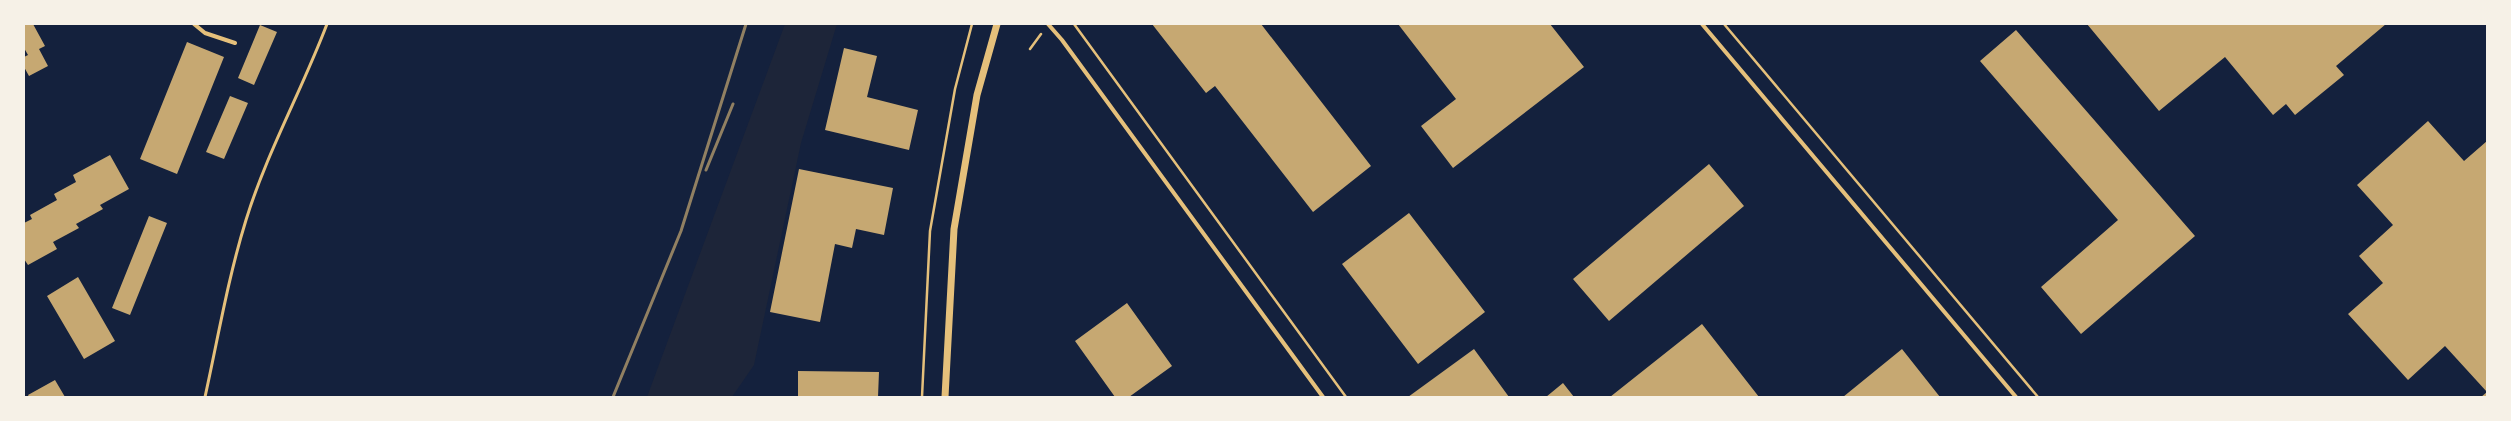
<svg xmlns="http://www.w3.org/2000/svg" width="2511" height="421" font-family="'PT Sans Narrow',sans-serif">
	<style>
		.green { fill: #1d2539 }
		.building { fill: #c6a872 }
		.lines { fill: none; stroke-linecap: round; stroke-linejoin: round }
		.path { stroke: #e5c07b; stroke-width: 2.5 }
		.service { stroke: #e5c07b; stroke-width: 3 }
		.minor { stroke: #e5c07b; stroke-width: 4 }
		.tertiary { stroke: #e5c07b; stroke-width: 7 }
		.rail { stroke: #918062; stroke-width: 3 }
	</style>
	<rect width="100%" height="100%" fill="#14213d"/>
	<path class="green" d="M785,24h52l-36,119 -47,222 -22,32h-85z"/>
	<path class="building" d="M24,24h9l12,22 -6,3 9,17 -19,10 -5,-9v-10l4,-2 -4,-7z
		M1152,24h109l110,142 -58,46 -98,-126 -9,7z
		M1398,24h152l34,43 -131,101 -32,-42 35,-27z
		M2087,24h299l-50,42 8,9 -49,40 -9,-11 -13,11 -48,-58 -66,54z
		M260,25l17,7 -23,53 -16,-7z
		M2016,30l179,206 -114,98 -40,-47 77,-67 -138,-159z
		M187,42l37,15 -47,117 -37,-15z
		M844,48l33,8 -10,41 51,13 -9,40 -84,-20z
		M230,96l18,7 -24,56 -18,-7z
		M2428,121l36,40 23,-20v256h-6l6,-5 -42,-46 -37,34 -60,-66 35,-31 -24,-27 34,-31 -36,-40z
		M110,155l19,34 -29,16 3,4 -27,15 3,4 -26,14 4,7 -29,16 -4,-6v-36l8,-4 -2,-4 27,-15 -3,-6 22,-12 -3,-7z
		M1709,164l35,42 -135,115 -36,-42z
		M799,169l94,19 -9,47 -28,-6 -4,19 -17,-4 -15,78 -50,-10z
		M1409,213l76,99 -67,52 -76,-100z
		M149,216l18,7 -37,92 -18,-7z
		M78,277l37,64 -31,18 -37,-63z
		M1127,303l45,63 -43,31h-14l-40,-56z
		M1702,324l57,73h-149z
		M1474,349l35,48h-101z
		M1902,349l38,48h-97z
		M798,371l81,1 -1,25h-80z
		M55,380l10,17h-36l-1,-2z
		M1563,383l11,14h-28z"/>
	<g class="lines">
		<path class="path" d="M1074,24l272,373
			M1724,24l314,373
			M1030,49l11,-15
			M922,397l8,-166 25,-142 17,-65"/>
		<path class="service" d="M205,397c13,-59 23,-119 41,-177 21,-68 56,-130 81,-196"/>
		<path class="minor" d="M194,24l11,9 30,10
			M1048,24l14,16 261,357
			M1702,24l314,373"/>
		<path class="tertiary" d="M945,397l9,-168 23,-134 20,-71"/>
		<path class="rail" d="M706,170l27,-66
			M613,397l68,-166 65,-207"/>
	</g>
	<rect width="2511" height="421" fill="none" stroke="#f6f1e7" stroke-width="50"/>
</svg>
